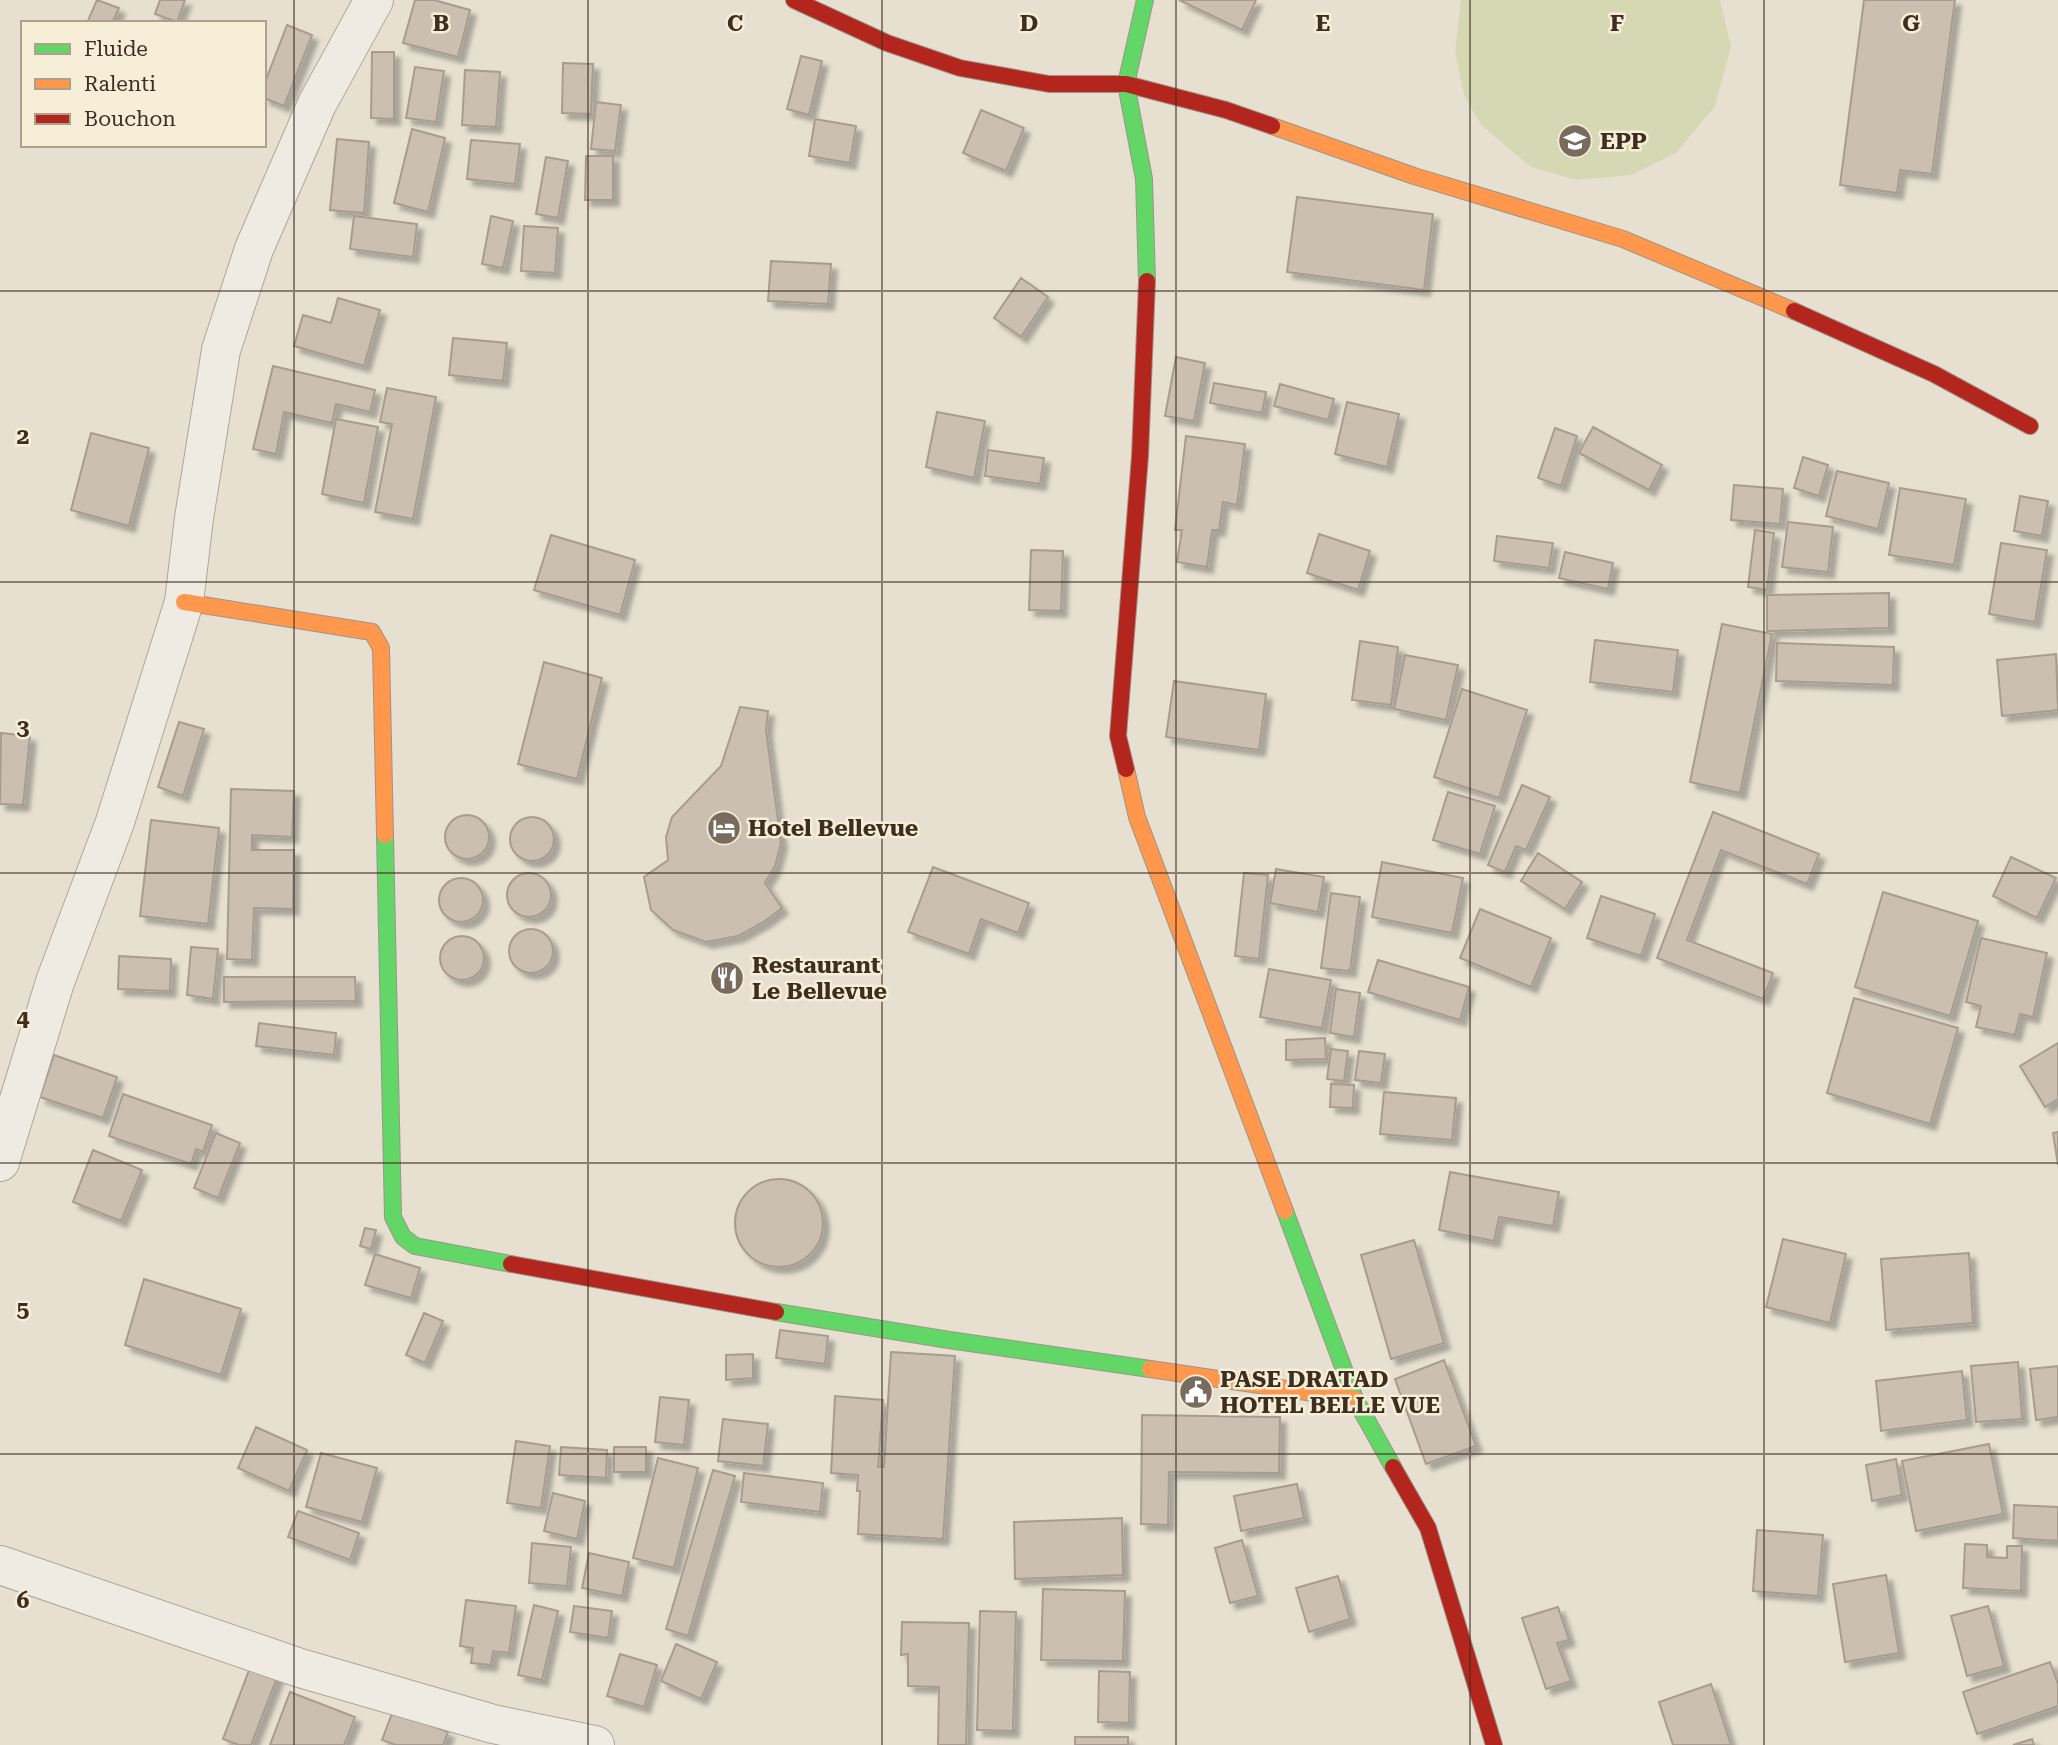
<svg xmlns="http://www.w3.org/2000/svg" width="2058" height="1745" viewBox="0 0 2058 1745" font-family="'Roboto Serif',serif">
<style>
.green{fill:#d6d7b3}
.building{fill:#cbbfb2;stroke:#a89c90;stroke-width:2;filter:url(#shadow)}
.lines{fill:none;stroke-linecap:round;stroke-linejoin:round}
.street-casing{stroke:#ada599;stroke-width:40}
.fast-casing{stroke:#9c958a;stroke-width:18}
.slow-casing{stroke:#9c958a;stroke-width:18}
.jam-casing{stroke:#9c958a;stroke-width:18}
.street{stroke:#efebe3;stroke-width:38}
.fast{stroke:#63d668;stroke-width:16}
.slow{stroke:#ff974d;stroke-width:16}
.jam{stroke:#b3261e;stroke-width:16}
.grid{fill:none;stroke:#3d2e20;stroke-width:2;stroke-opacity:0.55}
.labels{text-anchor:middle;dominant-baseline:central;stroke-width:5;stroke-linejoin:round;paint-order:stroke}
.poi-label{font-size:23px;font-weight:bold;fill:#3d2e20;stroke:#f7eed8;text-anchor:start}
.grid-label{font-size:23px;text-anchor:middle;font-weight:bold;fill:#3d2e20;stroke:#f7eed8;stroke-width:5;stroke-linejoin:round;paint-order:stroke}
</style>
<defs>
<filter id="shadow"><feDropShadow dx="6" dy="6" stdDeviation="2" flood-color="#0004"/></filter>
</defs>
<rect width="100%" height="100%" fill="#e7e0d1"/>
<path class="green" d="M 1461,0 L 1720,0 L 1731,47 L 1715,106 L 1676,153 L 1631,175 L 1576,180 L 1531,167 L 1481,125 L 1464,95 L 1455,51 Z"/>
<path class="building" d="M 97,0 L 119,8 L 112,23 L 87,23 Z
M 160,0 L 185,0 L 177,22 L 155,14 Z
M 415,0 L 434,0 L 470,10 L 458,57 L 403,43 Z
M 1179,0 L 1256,0 L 1242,30 Z
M 1864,0 L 1955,0 L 1932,174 L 1900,170 L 1897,193 L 1840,185 Z
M 287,25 L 312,35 L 284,106 L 264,98 L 264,85 Z
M 372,52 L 394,52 L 394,119 L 371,118 Z
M 801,56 L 822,61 L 809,115 L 787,109 Z
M 563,63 L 593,64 L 591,114 L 562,113 Z
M 415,67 L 444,71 L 436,122 L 406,118 Z
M 465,70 L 500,72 L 496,127 L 462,125 Z
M 596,102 L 621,105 L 615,151 L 591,149 Z
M 981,110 L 1024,128 L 1006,171 L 963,153 Z
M 815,119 L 856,126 L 850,163 L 809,156 Z
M 412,129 L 445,138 L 428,212 L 394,203 Z
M 337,139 L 369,142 L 364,213 L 330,210 Z
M 471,140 L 520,144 L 515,184 L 467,179 Z
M 586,156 L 613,156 L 613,200 L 585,200 Z
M 546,157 L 568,161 L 558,218 L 536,214 Z
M 1297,197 L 1433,214 L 1424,290 L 1287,272 Z
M 354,216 L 417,224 L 413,257 L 350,249 Z
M 491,216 L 513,221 L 503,268 L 482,264 Z
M 524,226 L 558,228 L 555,273 L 521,271 Z
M 771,261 L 831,264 L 828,304 L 768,301 Z
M 1021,278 L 1048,297 L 1021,337 L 994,318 Z
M 338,298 L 380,310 L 364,366 L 294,346 L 303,315 L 331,323 Z
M 453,338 L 507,343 L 503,381 L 449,375 Z
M 1176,357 L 1205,363 L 1194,421 L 1165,416 Z
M 273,366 L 375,390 L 370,412 L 336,404 L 332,423 L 284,412 L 276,454 L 253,449 Z
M 1214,383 L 1266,392 L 1262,413 L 1210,403 Z
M 1280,384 L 1334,399 L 1328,420 L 1274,406 Z
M 387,388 L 436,397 L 413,519 L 375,512 L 392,424 L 380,422 Z
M 1347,402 L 1399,414 L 1387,467 L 1335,454 Z
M 937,412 L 985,421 L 974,478 L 926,467 Z
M 336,419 L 378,427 L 364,503 L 322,494 Z
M 1593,427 L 1662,465 L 1649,490 L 1579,453 Z
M 1555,428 L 1577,436 L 1561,486 L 1538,478 Z
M 91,433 L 149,448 L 129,526 L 71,510 Z
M 1186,436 L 1245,444 L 1237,505 L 1223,502 L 1219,530 L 1212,530 L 1207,567 L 1177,562 L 1182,530 L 1175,530 Z
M 988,450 L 1044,458 L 1040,484 L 985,476 Z
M 1803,457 L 1828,465 L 1819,496 L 1794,488 Z
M 1837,471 L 1889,483 L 1878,529 L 1826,516 Z
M 1734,485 L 1783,489 L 1780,524 L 1731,520 Z
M 1900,488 L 1966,499 L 1954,565 L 1889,555 Z
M 2020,496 L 2048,501 L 2042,536 L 2014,531 Z
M 1788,522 L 1833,527 L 1828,572 L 1782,567 Z
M 1755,530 L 1774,533 L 1767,590 L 1748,587 Z
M 1319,534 L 1370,551 L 1358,590 L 1307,573 Z
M 551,535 L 635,560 L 620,615 L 534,590 Z
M 1497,536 L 1553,543 L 1549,568 L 1494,561 Z
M 2001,543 L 2047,550 L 2035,622 L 1989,614 Z
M 1031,550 L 1063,551 L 1061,611 L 1029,610 Z
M 1565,552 L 1613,563 L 1608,589 L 1559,578 Z
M 1889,593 L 1889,628 L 1767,631 L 1767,595 Z
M 1722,624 L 1772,634 L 1740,793 L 1690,782 Z
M 1595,640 L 1678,650 L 1673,692 L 1590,682 Z
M 1360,641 L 1398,647 L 1391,705 L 1352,700 Z
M 1777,643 L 1894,647 L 1893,685 L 1776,681 Z
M 2056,654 L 2058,710 L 2002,716 L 1997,660 Z
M 1405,655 L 1458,665 L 1446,720 L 1394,709 Z
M 544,662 L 602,678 L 577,779 L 518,764 Z
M 1174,681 L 1266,694 L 1259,750 L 1166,737 Z
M 1462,689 L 1527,710 L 1499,798 L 1434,777 Z
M 740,707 L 768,711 L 766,730 L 781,843 L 775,866 L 765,883 L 782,908 L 765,921 L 738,936 L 706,942 L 673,930 L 651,910 L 644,877 L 668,860 L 666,837 L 672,817 L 721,766 Z
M 179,722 L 204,729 L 183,796 L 158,787 Z
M 1,733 L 30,736 L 23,805 L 0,804 Z
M 1522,785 L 1550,797 L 1526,850 L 1516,846 L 1505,872 L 1488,865 Z
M 231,789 L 294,791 L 292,837 L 252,835 L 252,850 L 294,850 L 293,909 L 254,908 L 252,960 L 227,959 Z
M 1448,792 L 1495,806 L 1480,854 L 1433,840 Z
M 1713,812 L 1819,854 L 1807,884 L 1721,850 L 1687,940 L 1773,973 L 1763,999 L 1657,958 Z
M445 837a22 22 0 1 1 44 0a22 22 0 1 1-44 0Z
M510 839a22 22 0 1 1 44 0a22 22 0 1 1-44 0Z
M 151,820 L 219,828 L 208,924 L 140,916 Z
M 1538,853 L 1582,882 L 1565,909 L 1521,881 Z
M 2011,857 L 2056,878 L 2037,918 L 1993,896 Z
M 1382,862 L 1463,878 L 1452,933 L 1372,917 Z
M 933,867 L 1029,903 L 1018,933 L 981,919 L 969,954 L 908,932 Z
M 1276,869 L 1324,877 L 1318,912 L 1270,903 Z
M 1244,873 L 1268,875 L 1259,959 L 1235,956 Z
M507 895a22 22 0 1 1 44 0a22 22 0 1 1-44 0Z
M439 900a22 22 0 1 1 44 0a22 22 0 1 1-44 0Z
M 1883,892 L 1978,921 L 1950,1016 L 1855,987 Z
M 1331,893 L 1360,897 L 1350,971 L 1321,968 Z
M 1601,896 L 1655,914 L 1641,956 L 1587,938 Z
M 1480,909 L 1551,938 L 1531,987 L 1460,958 Z
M509 951a22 22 0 1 1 44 0a22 22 0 1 1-44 0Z
M440 958a22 22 0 1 1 44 0a22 22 0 1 1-44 0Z
M 1981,938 L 2047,953 L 2033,1017 L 2020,1014 L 2015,1035 L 1976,1027 L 1981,1006 L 1966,1002 Z
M 191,947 L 218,949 L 213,999 L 187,995 Z
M 119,956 L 171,959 L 170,991 L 118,989 Z
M 1378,960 L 1469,987 L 1460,1020 L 1368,992 Z
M 1269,969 L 1331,980 L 1322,1028 L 1260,1017 Z
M 224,977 L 355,977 L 356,1001 L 224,1002 Z
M 1336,989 L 1360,993 L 1354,1037 L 1330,1033 Z
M 1854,998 L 1958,1028 L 1930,1124 L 1827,1093 Z
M 259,1023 L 336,1033 L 334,1055 L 256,1046 Z
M 1325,1038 L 1326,1059 L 1286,1060 L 1286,1040 Z
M 2058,1043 L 2058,1099 L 2045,1107 L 2020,1066 Z
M 1331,1049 L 1348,1051 L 1344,1081 L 1327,1079 Z
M 1359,1051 L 1385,1054 L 1381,1083 L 1355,1080 Z
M 54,1055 L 117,1077 L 103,1118 L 40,1097 Z
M 1331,1084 L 1354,1085 L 1353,1108 L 1330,1107 Z
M 1384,1092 L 1456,1098 L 1452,1140 L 1380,1134 Z
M 123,1094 L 212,1125 L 203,1152 L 196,1149 L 191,1164 L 109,1136 Z
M 2058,1132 L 2058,1165 L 2053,1133 Z
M 216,1133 L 240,1143 L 218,1198 L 194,1188 Z
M 93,1150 L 142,1170 L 121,1221 L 73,1202 Z
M 1450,1172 L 1559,1192 L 1553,1226 L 1499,1217 L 1494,1241 L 1439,1230 Z
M735 1223a44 44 0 1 1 88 0a44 44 0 1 1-88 0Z
M 365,1228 L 376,1230 L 371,1249 L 360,1246 Z
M 1783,1239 L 1846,1254 L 1830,1323 L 1766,1307 Z
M 1414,1240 L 1444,1343 L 1391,1359 L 1361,1255 Z
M 1969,1253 L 1973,1323 L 1886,1330 L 1881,1259 Z
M 375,1254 L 420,1268 L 411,1298 L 365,1285 Z
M 144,1279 L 241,1309 L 221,1375 L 125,1345 Z
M 424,1313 L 443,1321 L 425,1363 L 406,1355 Z
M 780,1330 L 828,1336 L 825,1364 L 776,1358 Z
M 891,1352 L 955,1356 L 943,1539 L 858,1534 L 860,1491 L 857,1491 L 858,1475 L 831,1473 L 835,1396 L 883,1400 L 878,1467 L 884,1467 Z
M 753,1354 L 753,1378 L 726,1380 L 726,1355 Z
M 1444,1360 L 1476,1446 L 1426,1464 L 1395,1379 Z
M 2018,1362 L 2022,1419 L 1976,1422 L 1971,1366 Z
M 2058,1366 L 2058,1417 L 2036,1420 L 2030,1369 Z
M 1962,1371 L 1967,1420 L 1881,1431 L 1876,1381 Z
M 660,1397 L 689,1400 L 684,1445 L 655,1442 Z
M 1142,1415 L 1280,1417 L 1279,1473 L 1169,1472 L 1168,1525 L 1141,1524 Z
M 723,1419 L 768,1424 L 763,1466 L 718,1461 Z
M 256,1427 L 307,1450 L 289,1491 L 238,1468 Z
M 516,1441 L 550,1446 L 541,1508 L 507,1503 Z
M 1989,1444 L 2003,1514 L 1916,1531 L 1902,1461 Z
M 561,1447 L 607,1450 L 606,1478 L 559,1475 Z
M 614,1447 L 646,1447 L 646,1472 L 614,1472 Z
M 321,1453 L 377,1468 L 362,1522 L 306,1507 Z
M 658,1458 L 698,1468 L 674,1568 L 633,1558 Z
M 1896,1459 L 1902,1495 L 1872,1501 L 1866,1465 Z
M 713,1470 L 735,1476 L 688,1636 L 666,1629 Z
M 744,1473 L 823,1483 L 820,1512 L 741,1502 Z
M 1297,1484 L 1304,1518 L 1241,1531 L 1234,1496 Z
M 553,1493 L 585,1501 L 577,1539 L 544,1531 Z
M 2014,1505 L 2058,1507 L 2058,1541 L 2013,1538 Z
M 298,1511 L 359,1533 L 350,1560 L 288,1537 Z
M 1122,1518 L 1123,1575 L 1015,1579 L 1014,1522 Z
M 1757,1530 L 1823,1535 L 1818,1596 L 1753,1591 Z
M 1242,1540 L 1258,1596 L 1230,1603 L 1215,1548 Z
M 532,1543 L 571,1547 L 567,1586 L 529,1583 Z
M 1965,1544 L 1987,1545 L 1987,1557 L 2007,1558 L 2007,1546 L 2022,1546 L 2021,1591 L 1963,1588 Z
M 589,1553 L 629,1562 L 622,1596 L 582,1588 Z
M 1886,1575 L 1899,1653 L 1845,1662 L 1833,1584 Z
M 1338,1576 L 1350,1619 L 1309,1632 L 1296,1588 Z
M 1043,1589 L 1125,1591 L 1123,1661 L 1041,1660 Z
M 466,1600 L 516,1606 L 509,1653 L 493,1651 L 491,1665 L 471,1663 L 473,1648 L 460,1646 Z
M 534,1605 L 558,1611 L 542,1680 L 518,1675 Z
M 574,1606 L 612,1611 L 608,1638 L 570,1632 Z
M 1988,1606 L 2004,1666 L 1967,1676 L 1951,1616 Z
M 1558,1607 L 1569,1640 L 1557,1643 L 1571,1681 L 1546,1689 L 1522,1618 Z
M 980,1611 L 1016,1612 L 1013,1731 L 977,1730 Z
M 902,1622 L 969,1623 L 966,1745 L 938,1745 L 939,1687 L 908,1686 L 908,1654 L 901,1655 Z
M 676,1644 L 717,1662 L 701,1699 L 661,1681 Z
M 620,1654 L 657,1665 L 644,1707 L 607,1696 Z
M 254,1657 L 281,1667 L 251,1745 L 239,1745 L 223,1739 Z
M 2050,1662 L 2058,1684 L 2058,1706 L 1977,1734 L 1963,1692 Z
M 1099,1671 L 1130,1672 L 1129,1723 L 1098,1722 Z
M 1711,1684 L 1731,1745 L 1673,1745 L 1659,1702 Z
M 290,1692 L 355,1717 L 344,1745 L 270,1745 Z
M 393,1711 L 448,1732 L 443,1745 L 396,1745 L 382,1740 Z
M 1075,1737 L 1128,1737 L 1128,1745 L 1075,1745 Z
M 2032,1739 L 2034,1745 L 2013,1745 Z"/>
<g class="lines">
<g class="street-casing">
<path id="street" d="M 0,1162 L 55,982 L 115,822 L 184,602 L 194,518 L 221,350 L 254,249 L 317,104 L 374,0
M 0,1565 L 300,1668 L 493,1724 L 595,1745"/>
</g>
<g class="fast-casing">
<path id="fast" d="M 1145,0 L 1126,84 L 1144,179 L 1147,281
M 385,835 L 393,1217 L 403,1237 L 415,1246 L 511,1264
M 1285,1211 L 1355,1399 L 1393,1467
M 776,1312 L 949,1340 L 1150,1369"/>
</g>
<g class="slow-casing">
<path id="slow" d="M 1272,126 L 1414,176 L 1623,239 L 1794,311
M 184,602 L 372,632 L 381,648 L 385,835
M 1126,769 L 1137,817 L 1285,1211
M 1150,1369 L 1355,1399"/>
</g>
<g class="jam-casing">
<path id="jam" d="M 794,0 L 887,43 L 960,68 L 1049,84 L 1126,84 L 1226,110 L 1272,126
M 1794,311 L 1934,374 L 2030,426
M 1126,769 L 1118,736 L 1140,456 L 1147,281
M 511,1264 L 776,1312
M 1393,1467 L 1428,1528 L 1494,1745"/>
</g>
<use href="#street" class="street"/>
<use href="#fast" class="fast"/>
<use href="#slow" class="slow"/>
<use href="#jam" class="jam"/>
</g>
<path class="grid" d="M 294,0 L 294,1745M 588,0 L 588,1745M 882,0 L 882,1745M 1176,0 L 1176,1745M 1470,0 L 1470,1745M 1764,0 L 1764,1745M 0,291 L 2058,291M 0,582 L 2058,582M 0,873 L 2058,873M 0,1163 L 2058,1163M 0,1454 L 2058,1454"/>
<defs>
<g id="school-disc" transform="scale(1.75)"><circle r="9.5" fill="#786c5e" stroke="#f7eed8"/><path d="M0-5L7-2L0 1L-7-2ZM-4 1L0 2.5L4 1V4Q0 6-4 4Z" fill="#fff"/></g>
<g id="hotel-disc" transform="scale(1.75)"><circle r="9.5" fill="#786c5e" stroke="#f7eed8"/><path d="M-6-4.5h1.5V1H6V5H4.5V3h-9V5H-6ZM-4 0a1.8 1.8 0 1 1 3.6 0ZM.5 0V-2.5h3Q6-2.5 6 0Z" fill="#fff"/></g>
<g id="restaurant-disc" transform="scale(1.75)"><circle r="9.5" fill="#786c5e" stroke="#f7eed8"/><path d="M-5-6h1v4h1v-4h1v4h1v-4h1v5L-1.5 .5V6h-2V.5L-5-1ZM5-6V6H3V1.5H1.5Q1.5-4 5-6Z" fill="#fff"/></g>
<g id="civic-disc" transform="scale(1.75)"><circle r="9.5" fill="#786c5e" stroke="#f7eed8"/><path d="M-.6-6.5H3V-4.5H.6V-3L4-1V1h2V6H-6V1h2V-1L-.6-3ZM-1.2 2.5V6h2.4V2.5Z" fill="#fff"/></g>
</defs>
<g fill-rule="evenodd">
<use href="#school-disc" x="1575" y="141"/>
<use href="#hotel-disc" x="724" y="828"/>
<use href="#restaurant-disc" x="727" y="978"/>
<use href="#civic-disc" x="1196" y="1392"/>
</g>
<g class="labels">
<g class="poi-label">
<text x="1600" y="141">EPP</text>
<text x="748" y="828">Hotel Bellevue</text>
<text x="752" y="965">Restaurant<tspan x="752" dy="26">Le Bellevue</tspan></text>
<text x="1220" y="1379">PASE DRATAD<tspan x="1220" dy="26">HOTEL BELLE VUE</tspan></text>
</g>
</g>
<g class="grid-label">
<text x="441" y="31">B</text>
<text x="735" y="31">C</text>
<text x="1029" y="31">D</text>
<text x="1323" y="31">E</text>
<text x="1617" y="31">F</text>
<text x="1911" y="31">G</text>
<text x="23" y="444">2</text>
<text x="23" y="735">3</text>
<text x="23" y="1026">4</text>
<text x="23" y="1317">5</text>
<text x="23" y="1608">6</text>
</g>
<rect x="21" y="21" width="245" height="126" fill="#f7eed8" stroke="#ada18e" stroke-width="2"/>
<rect x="35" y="44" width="35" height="10" fill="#63d668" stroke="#ada18e" stroke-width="2"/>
<text x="84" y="56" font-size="21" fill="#3d2e20">Fluide</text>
<rect x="35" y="79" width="35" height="10" fill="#ff974d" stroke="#ada18e" stroke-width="2"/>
<text x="84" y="91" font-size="21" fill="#3d2e20">Ralenti</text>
<rect x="35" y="114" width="35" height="10" fill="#b3261e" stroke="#ada18e" stroke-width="2"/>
<text x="84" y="126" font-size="21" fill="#3d2e20">Bouchon</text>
</svg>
